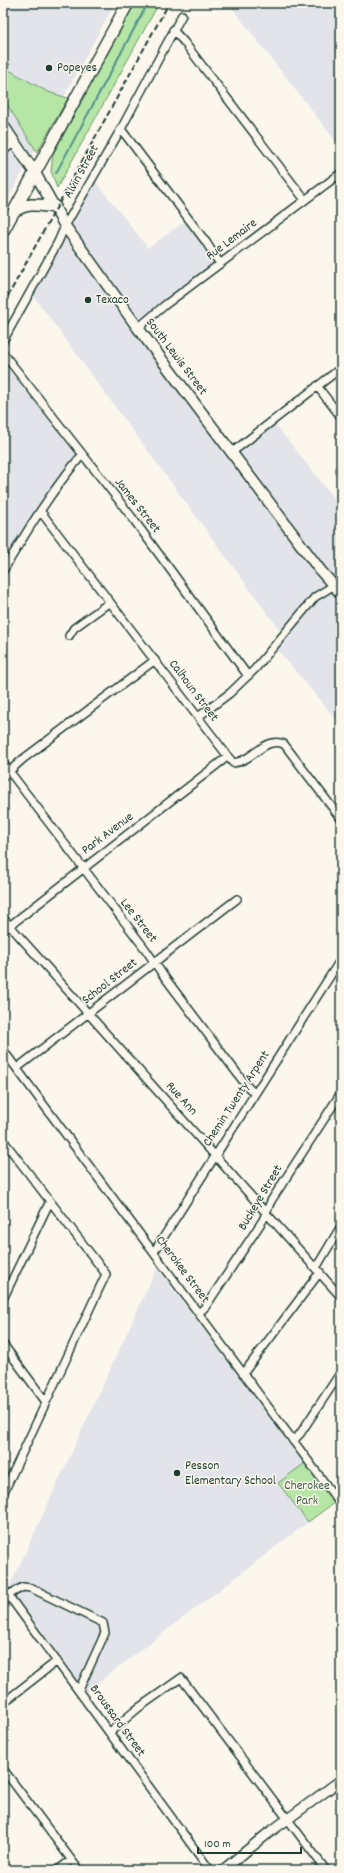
<svg xmlns="http://www.w3.org/2000/svg" width="344" height="1873" viewBox="0 0 344 1873" font-family="Dekko,sans-serif">
<style>
.built{fill:#e2e4ea}
.green{fill:#b6e6a5;stroke:#6a926c}
.lines{fill:none;stroke-linecap:round;stroke-linejoin:round}
.stream{stroke:#549190;stroke-width:2}
.minor-casing{stroke:#1f3d34;stroke-width:10}
.tertiary-casing{stroke:#1f3d34;stroke-width:12}
.secondary-casing{stroke:#1f3d34;stroke-width:13}
.primary-casing{stroke:#1f3d34;stroke-width:14}
.minor{stroke:#fbf7ec;stroke-width:7}
.tertiary{stroke:#fbf7ec;stroke-width:9}
.secondary{stroke:#fbf7ec;stroke-width:10}
.primary{stroke:#fbf7ec;stroke-width:11}
.rail{stroke:#1f3d34;stroke-width:2;stroke-dasharray:6 3;stroke-linecap:butt}
.poi-dot{fill:#1f3d34;stroke:#fbf7ec;stroke-width:1.5}
.labels{text-anchor:middle;dominant-baseline:central;stroke-width:3;stroke-linejoin:round;paint-order:stroke}
.poi-label{font-size:13px;fill:#1f3d34;stroke:#fbf7ec;text-anchor:start}
.street-label{font-size:13px;fill:#1f3d34;stroke:#fbf7ec}
.park-label{font-size:13px;fill:#3d5f4b;stroke:#fbf7ec}
</style>
<rect width="100%" height="100%" fill="#fbf7ec"/>
<filter id="ink" filterUnits="userSpaceOnUse"><feTurbulence type="fractalNoise" baseFrequency=".025" numOctaves="2"/><feDisplacementMap in="SourceGraphic" scale="8" xChannelSelector="R" yChannelSelector="G"/><feConvolveMatrix kernelMatrix="1 2 1 2 8 2 1 2 1" color-interpolation-filters="sRGB"/></filter>
<g filter="url(#ink)">
<path class="built" d="M 3,3 L 115,3 L 3,208 Z
M 228,3 L 341,3 L 341,148 Z
M 96,182 L 148,248 L 187,220 L 220,264 L 138,328 L 231,453 L 272,420 L 341,507 L 341,725 L 277,649 L 285,637 L 32,294 Z
M 3,362 L 76,455 L 3,571 Z
M 157,1268 L 305,1463 L 278,1484 L 308,1522 L 86,1692 L 9,1588 Z"/>
<path class="green" d="M 135,3 L 159,3 L 57,188 L 51,171 L 53,154 Z
M 3,60 L 10,64 L 7,69 L 48,92 L 68,98 L 37,152 L 3,98 Z
M 305,1463 L 335,1502 L 308,1522 L 278,1483 Z"/>
<g class="lines">
<path class="stream" d="M 56,173 L 148,3"/>
<g class="minor-casing">
<path id="minor" d="M 173,30 L 184,42 L 305,200
M 121,129 L 206,242 L 220,264
M 3,151 L 14,143
M 138,328 L 165,305 L 341,173
M 3,341 L 58,242 L 65,226 L 121,129 L 182,15
M 3,353 L 131,516 L 248,676
M 317,386 L 341,417
M 231,453 L 341,368
M 41,512 L 233,763 C 254,761 264,736 284,744 L 341,819
M 3,571 C 27,531 51,491 82,455
M 69,636 L 74,628 L 110,602
M 198,717 L 230,693 L 255,669 L 315,597 L 341,581
M 3,763 L 146,950 L 163,975 L 246,1085 L 255,1094
M 3,777 L 23,759 L 155,660
M 3,918 L 341,1297
M 3,931 L 227,757
M 3,1050 L 341,1505
M 17,1068 L 237,899
M 3,1140 L 106,1274 L 3,1494
M 154,1252 L 341,959
M 316,1268 L 341,1226
M 3,1299 L 50,1201
M 199,1313 L 206,1306 L 263,1220 L 271,1201 L 341,1093
M 3,1344 L 46,1402
M 243,1374 L 320,1272
M 293,1441 L 300,1434 L 341,1372
M 3,1588 L 210,1870
M 8,1595 L 23,1587 L 31,1588 L 103,1623 L 105,1633 L 79,1690
M 3,1703 L 57,1661
M 110,1732 L 137,1709 L 181,1678 L 326,1870
M 3,1769 L 79,1870
M 58,1870 L 71,1860"/>
</g>
<g class="tertiary-casing">
<path id="tertiary" d="M 223,1870 L 266,1835 L 341,1780"/>
</g>
<g class="secondary-casing">
<path id="secondary" d="M 3,125 L 35,173 L 65,226 L 138,328 L 320,570 L 341,594"/>
</g>
<g class="primary-casing">
<path id="primary" d="M 14,211 C 29,202 38,205 55,207
M 3,231 L 128,3"/>
</g>
<use href="#minor" class="minor"/>
<use href="#tertiary" class="tertiary"/>
<use href="#secondary" class="secondary"/>
<use href="#primary" class="primary"/>
<path class="rail" d="M 3,305 L 169,3"/>
</g>
</g>
<g class="poi-dot">
<circle cx="49" cy="68" r="4"/>
<circle cx="88" cy="300" r="4"/>
<circle cx="177" cy="1473" r="4"/>
</g>
<g class="labels">
<g class="poi-label">
<text x="57" y="68">Popeyes</text>
<text x="96" y="300">Texaco</text>
<text x="185" y="1466">Pesson<tspan x="185" dy="15">Elementary School</tspan></text>
</g>
<g class="street-label">
<text transform="translate(82 172) rotate(-61)">Alvin Street</text>
<text transform="translate(232 240) rotate(-37)">Rue Lemaire</text>
<text transform="translate(176 357) rotate(53)">South Lewis Street</text>
<text transform="translate(137 506) rotate(52)">James Street</text>
<text transform="translate(193 691) rotate(53)">Calhoun Street</text>
<text transform="translate(108 834) rotate(-37)">Park Avenue</text>
<text transform="translate(138 921) rotate(52)">Lee Street</text>
<text transform="translate(110 982) rotate(-38)">School Street</text>
<text transform="translate(181 1099) rotate(48)">Rue Ann</text>
<text transform="translate(237 1099) rotate(-57)">Chemin Twenty Arpent</text>
<text transform="translate(261 1198) rotate(-59)">Buckeye Street</text>
<text transform="translate(182 1270) rotate(53)">Cherokee Street</text>
<text transform="translate(117 1721) rotate(54)">Broussard Street</text>
</g>
<g class="park-label">
<text x="307" y="1486">Cherokee<tspan x="307" dy="15">Park</tspan></text>
</g>
</g>
<rect width="344" height="1873" fill="none" stroke="#fbf7ec" stroke-width="16"/>
<rect x="8" y="8" width="328" height="1857" fill="none" stroke="#1f3d34" stroke-width="1.5" filter="url(#ink)"/>
<path d="M198 1847v6h103v-6" fill="none" stroke="#1f3d34" stroke-width="2"/>
<text x="204" y="1847" font-size="12" fill="#1f3d34" stroke="#fbf7ec" stroke-width="3" paint-order="stroke">100 m</text>
</svg>
